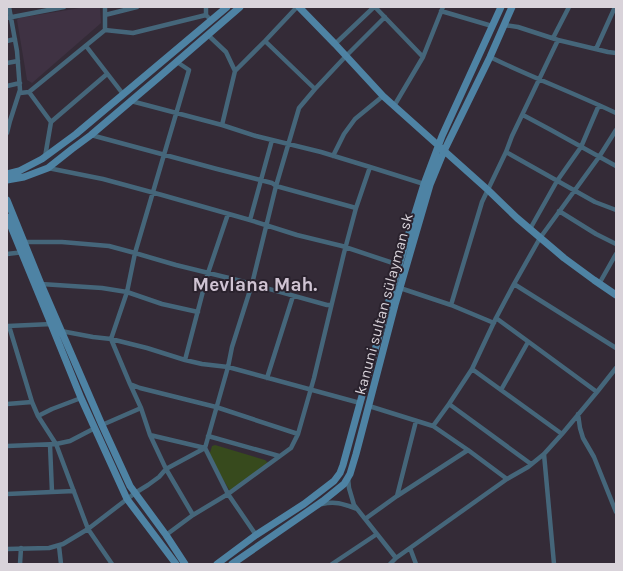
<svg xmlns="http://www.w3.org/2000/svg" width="623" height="571" viewBox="0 0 623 571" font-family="Karla,sans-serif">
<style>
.built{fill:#3f3243}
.green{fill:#374a1d}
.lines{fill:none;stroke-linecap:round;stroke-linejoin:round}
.street{stroke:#45667a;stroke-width:4.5}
.secondary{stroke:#4e83a4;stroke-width:7}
.labels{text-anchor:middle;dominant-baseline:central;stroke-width:4;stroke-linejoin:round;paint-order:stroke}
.street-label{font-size:15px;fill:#d9d3da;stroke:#2a222d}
.district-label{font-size:19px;font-weight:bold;fill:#d0c4d3;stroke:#2a222d}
</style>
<rect width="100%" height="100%" fill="#342b37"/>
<path class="built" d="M 86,7 L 99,7 L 100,8 L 101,23 L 32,83 L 27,80 L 17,20 L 19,18 Z"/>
<path class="green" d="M 215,445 L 265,460 L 268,463 L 230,491 L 209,456 L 212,446 Z"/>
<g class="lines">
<path class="street" d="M 206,7 L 206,15 L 208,17
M 375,7 L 423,57
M 441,11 L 492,26
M 105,15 L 137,7
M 7,18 L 64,7
M 504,25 L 518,27 L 558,40 L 608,52 L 616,53
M 105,30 L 105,7
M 208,35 L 226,52 L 235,71
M 553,38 L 569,7
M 7,41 L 15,39
M 265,41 L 315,89
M 335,44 L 374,7
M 86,46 L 123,94
M 596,49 L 615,7
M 490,57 C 531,77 574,93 616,113
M 177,62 L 189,70 L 135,253 L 127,292 L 111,339 L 130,384 L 140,388 L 216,407 L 298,434
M 7,63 L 18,61
M 7,86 L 20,83
M 29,92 L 51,122 L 45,157
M 20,93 L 29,92 L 105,30 L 133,33 L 206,15
M 131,101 L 222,125 L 256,136 L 321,152 L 370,167 L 424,184
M 394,106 L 423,57 L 443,7
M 523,115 L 551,130 L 616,166
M 51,122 L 107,74
M 222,125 L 235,71 L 265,41 L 297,7
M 7,133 L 10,121 L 20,90 L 17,51 L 9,7
M 91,135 L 217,169 L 272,183 L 276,186 L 356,208
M 506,152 L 595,202 L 616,210
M 333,156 L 344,134 L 355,119 L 383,96
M 48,168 L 103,179 L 162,195 L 250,220 L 297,235 L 342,246 L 399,265
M 559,211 L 596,234 L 616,244
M 250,220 L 272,140
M 530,229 L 557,181 L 581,147 L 599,105
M 23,242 L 62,242 L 109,246 L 135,253 L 176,265 L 237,280 L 327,305 L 331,305
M 7,254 L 24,252
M 41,284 L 102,288 L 127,292 L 162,304 L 198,312
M 514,284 L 616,348
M 599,284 L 616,254
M 400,288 L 451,305 L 494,323
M 451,305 L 482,202 L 506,152 L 512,136 L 558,40
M 496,318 L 597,392 L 562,434
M 8,326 L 52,324
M 9,326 L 32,402 L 38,416 L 56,444 L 88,529 L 112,564
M 61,331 L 93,337 L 111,339 L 147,348 L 185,360 L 202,364 L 228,367 L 360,403
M 185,360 L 207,276 L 228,214
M 267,378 L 293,296
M 130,384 L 141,408 L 150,435 L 205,448 L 228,494 L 256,535
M 501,390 L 528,342
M 597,392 L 616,368
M 7,404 L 32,402
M 449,404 L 531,464
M 369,406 L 433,426 L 468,450 L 507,479
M 578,414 L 580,428 L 583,438 L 594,457 L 616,512
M 38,416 L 52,409 L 81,398
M 416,421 L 397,496 L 468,450
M 102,425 L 141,408
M 433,426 L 449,404 L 472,369 L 496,318 L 514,284 L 540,238 L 599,157 L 616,130
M 150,435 L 166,469 L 193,515
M 208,436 L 279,456
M 50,445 L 52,492
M 7,446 L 56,444 L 70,441 L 95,428
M 544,454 L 554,564
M 348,478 L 349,488 L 354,505 L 396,558
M 7,494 L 74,491
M 322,504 C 336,501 343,504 357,509
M 365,519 L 397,496
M 166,535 L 193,515 L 228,494 L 291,448 L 298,434 L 314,378 L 344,253 L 356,208 L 370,167
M 59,546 L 61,564
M 410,548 L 416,564
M 7,549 L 49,548 L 63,544 L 88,529 L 135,493 L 148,485 L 159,477 L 166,469 L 205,448 L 228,367 L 232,347 L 252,284 L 276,186 L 299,108 L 315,89 L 346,56 L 385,17
M 20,564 L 21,548
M 332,564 L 377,534
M 390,564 L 396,558 L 507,479 L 528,467 L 544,454 L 562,434 L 472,369"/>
<path class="secondary" d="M 299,7 L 335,44 L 383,96 L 488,190 L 517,218 L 564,258 L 594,280 L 616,295
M 7,174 L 19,171 L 42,159 L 76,134 L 227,7
M 7,180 L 24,177 L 48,168 L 72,149 L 91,135 L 158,78 L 240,7
M 7,200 L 41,284 L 102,425 L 130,486 L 166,535 L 185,564
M 7,217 L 51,324 L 81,398 L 127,499 L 176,564
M 217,564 L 256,535 L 304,504 L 334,481 L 340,473 L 343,465 L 360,403 L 399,265 L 424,184 L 442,136 L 501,7
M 232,564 L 323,501 L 344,484 L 350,474 L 356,454 L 395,305 L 430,185 L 444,151 L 490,57 L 512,7"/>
</g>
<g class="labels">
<g class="street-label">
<text transform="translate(384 304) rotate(-75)">kanuni sultan sülayman sk</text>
</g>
<g class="district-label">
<text x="255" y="285">Mevlana Mah.</text>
</g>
</g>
<rect width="623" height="571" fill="none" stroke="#d9d3da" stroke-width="16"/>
</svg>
